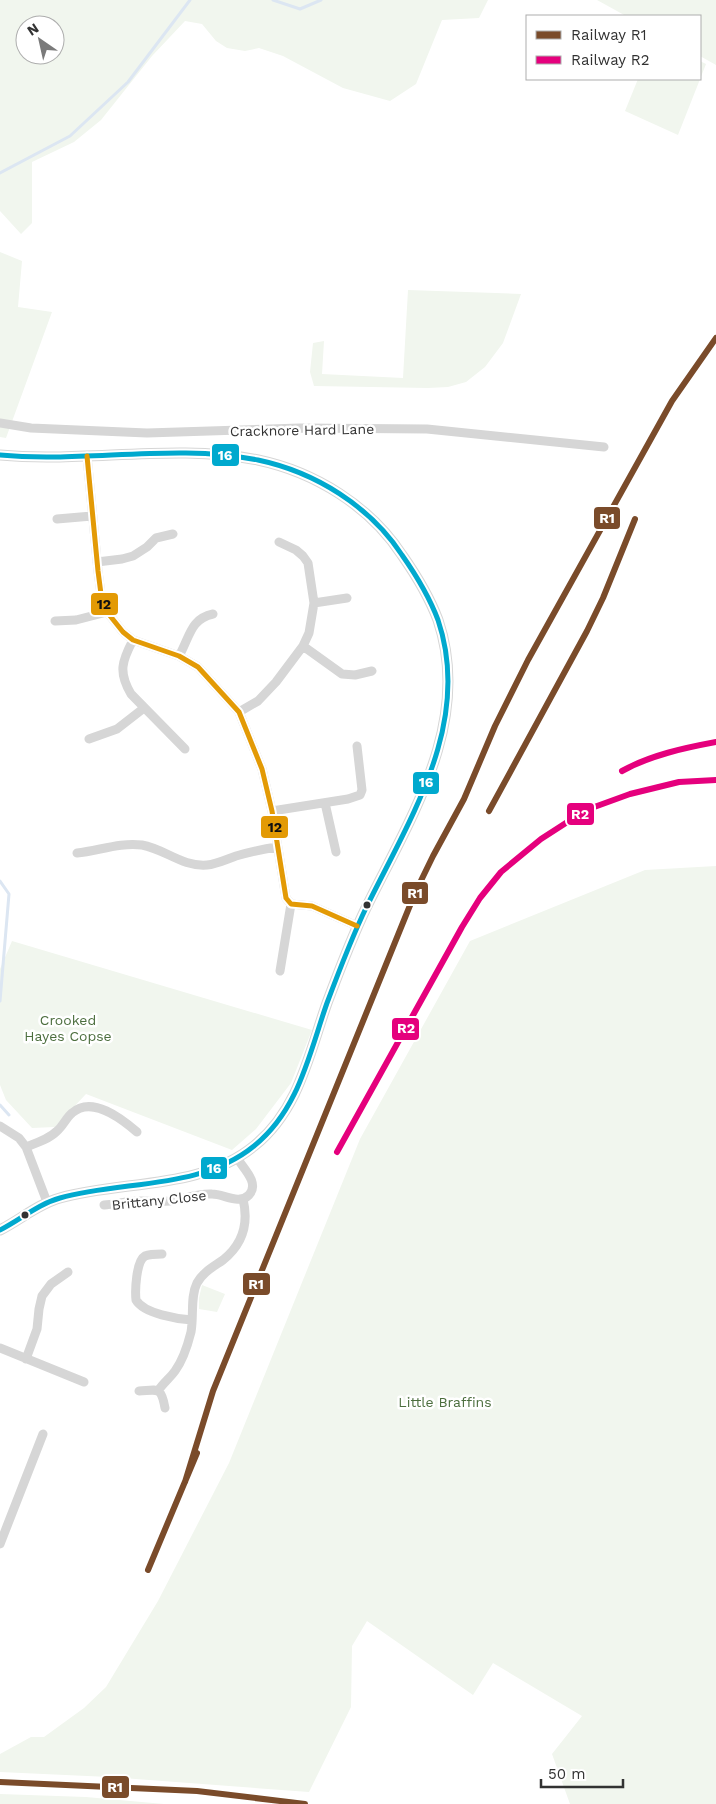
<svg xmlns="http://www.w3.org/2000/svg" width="716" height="1804" viewBox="0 0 716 1804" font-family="'Work Sans',sans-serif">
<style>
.green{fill:#f1f6ee;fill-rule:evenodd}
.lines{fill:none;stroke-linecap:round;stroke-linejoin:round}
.stream{stroke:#dce6f2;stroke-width:3}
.minor{stroke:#d6d6d6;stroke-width:9}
.tertiary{stroke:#d6d6d6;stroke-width:11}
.bus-1-casing{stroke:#fff;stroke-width:9}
.bus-2-casing{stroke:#fff;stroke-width:9}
.bus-1{stroke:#00a9ce;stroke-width:5}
.bus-2{stroke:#e39a05;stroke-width:5}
.rail-1-casing{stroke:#fff;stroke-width:10}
.rail-2-casing{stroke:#fff;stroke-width:10}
.rail-1{stroke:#7a4b2a;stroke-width:6}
.rail-2{stroke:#e5007d;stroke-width:6}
.bus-dot{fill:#323232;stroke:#fff;stroke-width:2}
.labels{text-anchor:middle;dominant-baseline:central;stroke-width:5;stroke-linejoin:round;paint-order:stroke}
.street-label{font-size:14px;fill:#323232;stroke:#fff}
.park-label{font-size:14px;fill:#4c6e3e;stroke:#fff}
.line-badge{stroke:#fff;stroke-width:2}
.badge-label{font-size:14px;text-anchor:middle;font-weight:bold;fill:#fff}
.pale-badge-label{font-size:14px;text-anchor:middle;font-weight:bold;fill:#111}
</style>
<rect width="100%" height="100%" fill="#fff"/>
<path class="green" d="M 0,0 L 488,0 L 479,18 L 442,20 L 416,84 L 390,101 L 343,88 L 283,56 L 259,48 L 245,51 L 227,48 L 216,41 L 202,24 L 185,21 L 152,56 L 101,120 L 74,142 L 32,162 L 32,223 L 21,234 L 0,211 ZM 25,25 L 55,25 L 55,55 L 25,55 Z
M 597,0 L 716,0 L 716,65 L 700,56 L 700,16 L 626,16 Z
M 700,61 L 706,64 L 678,135 L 625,111 L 638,79 L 700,79 Z
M 0,252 L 22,261 L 18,307 L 52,312 L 6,438 L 0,437 Z
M 408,290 L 521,294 L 503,343 L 485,367 L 466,382 L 448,387 L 428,388 L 314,386 L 310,372 L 313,343 L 324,341 L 322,374 L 403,378 Z
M 716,866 L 716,1804 L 570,1804 L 552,1754 L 582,1716 L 493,1663 L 473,1695 L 367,1621 L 352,1646 L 351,1707 L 309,1792 L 109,1777 L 0,1772 L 0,1754 L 31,1737 L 44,1737 L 84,1708 L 106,1687 L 158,1601 L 229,1463 L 360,1139 L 470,941 L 645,870 Z
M 12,941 L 312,1030 L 291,1083 L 256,1129 L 232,1150 L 86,1094 L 55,1127 L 32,1128 L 6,1100 L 0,1085 L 0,969 Z
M 202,1285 L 225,1294 L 217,1312 L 199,1309 L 199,1298 Z
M 0,1794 L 86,1797 L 164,1804 L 0,1804 Z"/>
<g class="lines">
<path class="stream" d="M 273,0 L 300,9 L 321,0
M 0,173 L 70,136 L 128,82 L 190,0
M 0,881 L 9,894 L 0,1001
M 0,1105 L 9,1115"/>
<path class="minor" d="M 0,423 L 31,428 L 147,433 L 300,428 L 427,429 L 604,447
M 87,456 L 98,571 L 101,594 L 107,612 L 123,632 L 133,640 L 179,656 L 198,667 L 239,712 L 262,769 L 272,811 L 286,898 L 291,904 L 312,906 L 357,926
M 57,519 L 92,516
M 97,562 L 122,559 L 133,556 L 147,547 L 156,538 L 173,534
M 314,603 L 347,598
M 55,621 L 76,620 L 107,612
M 133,640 C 122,661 118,672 131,694 L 185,749
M 303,646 L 342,674 L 355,675 L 372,671
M 179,656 C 190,637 190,619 213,614
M 239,712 L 258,701 L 276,682 L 303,646 L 309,633 L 314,603 L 308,563 L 303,556 L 296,550 L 279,542
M 89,739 L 117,729 L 144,708
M 325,803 L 336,852
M 272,811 L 348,799 L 360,795 L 362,790 L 357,746
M 77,853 C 98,851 120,842 142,845 C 165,849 182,867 207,865 C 217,864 227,859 236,856 C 250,852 263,849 277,847
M 280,971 L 291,904
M 0,1126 L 19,1138 L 26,1147 L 47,1202
M 26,1147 C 37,1143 49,1139 57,1131 C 63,1126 66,1118 72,1113 C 92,1095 122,1119 137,1132
M 104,1205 C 116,1204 127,1201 139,1201 C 149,1201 160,1202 170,1201 C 184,1199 198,1193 212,1194 C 224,1194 239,1205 249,1195 C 260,1183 243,1168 237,1158
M 162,1254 C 157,1254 150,1254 145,1256 C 136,1261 135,1291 136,1300 C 144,1314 178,1319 192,1320
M 0,1348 L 84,1382
M 26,1359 L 37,1329 L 39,1309 L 42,1296 L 51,1284 L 68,1272
M 139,1391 C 158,1390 161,1386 165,1408
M 158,1391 C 163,1383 170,1378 175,1371 C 183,1360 188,1344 191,1332 C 194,1316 190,1297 197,1283 C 203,1272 213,1267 223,1260 C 243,1244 249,1224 243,1199
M 0,1544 L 43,1434"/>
<path class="tertiary" d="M 0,455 C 84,463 176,443 258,460 C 315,472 370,506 402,555 C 416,575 429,596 438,620 C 473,723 409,820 366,908 C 351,939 339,971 327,1003 C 309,1054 299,1110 254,1146 C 200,1190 124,1180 60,1198 C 38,1204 20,1220 0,1230"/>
<g class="bus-1-casing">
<path id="bus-1" d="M 0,455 C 84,463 176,443 258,460 C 315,472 370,506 402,555 C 416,575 429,596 438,620 C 473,723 409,820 366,908 C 351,939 339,971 327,1003 C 309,1054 299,1110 254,1146 C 200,1190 124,1180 60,1198 C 38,1204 20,1220 0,1230"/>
</g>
<g class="bus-2-casing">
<path id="bus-2" d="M 87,456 L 98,571 L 101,594 L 107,612 L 123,632 L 133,640 L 179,656 L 198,667 L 239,712 L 262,769 L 272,811 L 286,898 L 291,904 L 312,906 L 357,926"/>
</g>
<use href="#bus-1" class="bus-1"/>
<use href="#bus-2" class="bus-2"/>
<g class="rail-1-casing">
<path id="rail-1" d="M 489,811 L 587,631 L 603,598 L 635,519
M 185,1482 L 213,1391 L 415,893 L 433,856 L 464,799 L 495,726 L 528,660 L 672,401 L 716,338
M 148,1570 L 197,1453
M 0,1782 L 197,1791 L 305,1804"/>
</g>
<g class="rail-2-casing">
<path id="rail-2" d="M 622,771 C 651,755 684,748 716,742
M 337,1152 L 462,927 L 480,898 L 501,872 L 541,839 L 586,810 L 630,794 L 679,782 L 716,780"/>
</g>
<use href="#rail-1" class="rail-1"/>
<use href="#rail-2" class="rail-2"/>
</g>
<g class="bus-dot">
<circle cx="367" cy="905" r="4.5"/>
<circle cx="25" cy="1215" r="4.5"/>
</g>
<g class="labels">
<g class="street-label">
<text transform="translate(302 430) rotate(-1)">Cracknore Hard Lane</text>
<text transform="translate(159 1200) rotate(-6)">Brittany Close</text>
</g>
<g class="park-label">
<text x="68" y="1020">Crooked<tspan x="68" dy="16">Hayes Copse</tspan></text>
<text x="445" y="1402">Little Braffins</text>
</g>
</g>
<g class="line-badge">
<rect x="211" y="443" width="29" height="24" rx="5" fill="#00a9ce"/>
<rect x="593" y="506" width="28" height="24" rx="5" fill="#7a4b2a"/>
<rect x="90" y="592" width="29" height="24" rx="5" fill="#e39a05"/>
<rect x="412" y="771" width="28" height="24" rx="5" fill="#00a9ce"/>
<rect x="566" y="802" width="29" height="24" rx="5" fill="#e5007d"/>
<rect x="260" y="815" width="29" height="24" rx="5" fill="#e39a05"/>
<rect x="401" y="881" width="28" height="24" rx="5" fill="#7a4b2a"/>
<rect x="391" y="1017" width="29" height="24" rx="5" fill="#e5007d"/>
<rect x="200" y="1156" width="28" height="24" rx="5" fill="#00a9ce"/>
<rect x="242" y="1272" width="29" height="24" rx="5" fill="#7a4b2a"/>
<rect x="101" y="1775" width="29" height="24" rx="5" fill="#7a4b2a"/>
</g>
<g class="badge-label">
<text x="225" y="460">16</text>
<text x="607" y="523">R1</text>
<text x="426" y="787">16</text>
<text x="580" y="819">R2</text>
<text x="415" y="898">R1</text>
<text x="406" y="1033">R2</text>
<text x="214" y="1173">16</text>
<text x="256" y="1289">R1</text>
<text x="115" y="1792">R1</text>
</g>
<g class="pale-badge-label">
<text x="104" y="609">12</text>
<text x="275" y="832">12</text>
</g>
<rect x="526" y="15" width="175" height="65" fill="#ffffff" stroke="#adadad"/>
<rect x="536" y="31" width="25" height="8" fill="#7a4b2a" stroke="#adadad"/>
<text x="571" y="40" font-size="15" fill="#323232">Railway R1</text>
<rect x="536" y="56" width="25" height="8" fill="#e5007d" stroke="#adadad"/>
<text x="571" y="65" font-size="15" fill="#323232">Railway R2</text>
<g transform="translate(40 40) rotate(326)"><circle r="24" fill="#ffffff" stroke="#adadad"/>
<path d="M0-4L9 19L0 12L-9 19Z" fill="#7a7a7a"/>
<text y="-8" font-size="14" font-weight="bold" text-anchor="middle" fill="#323232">N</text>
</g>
<path d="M541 1779v8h82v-8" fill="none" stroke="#323232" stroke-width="2.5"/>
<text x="548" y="1779" font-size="15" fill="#323232" stroke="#ffffff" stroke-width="4" paint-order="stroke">50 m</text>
</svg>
